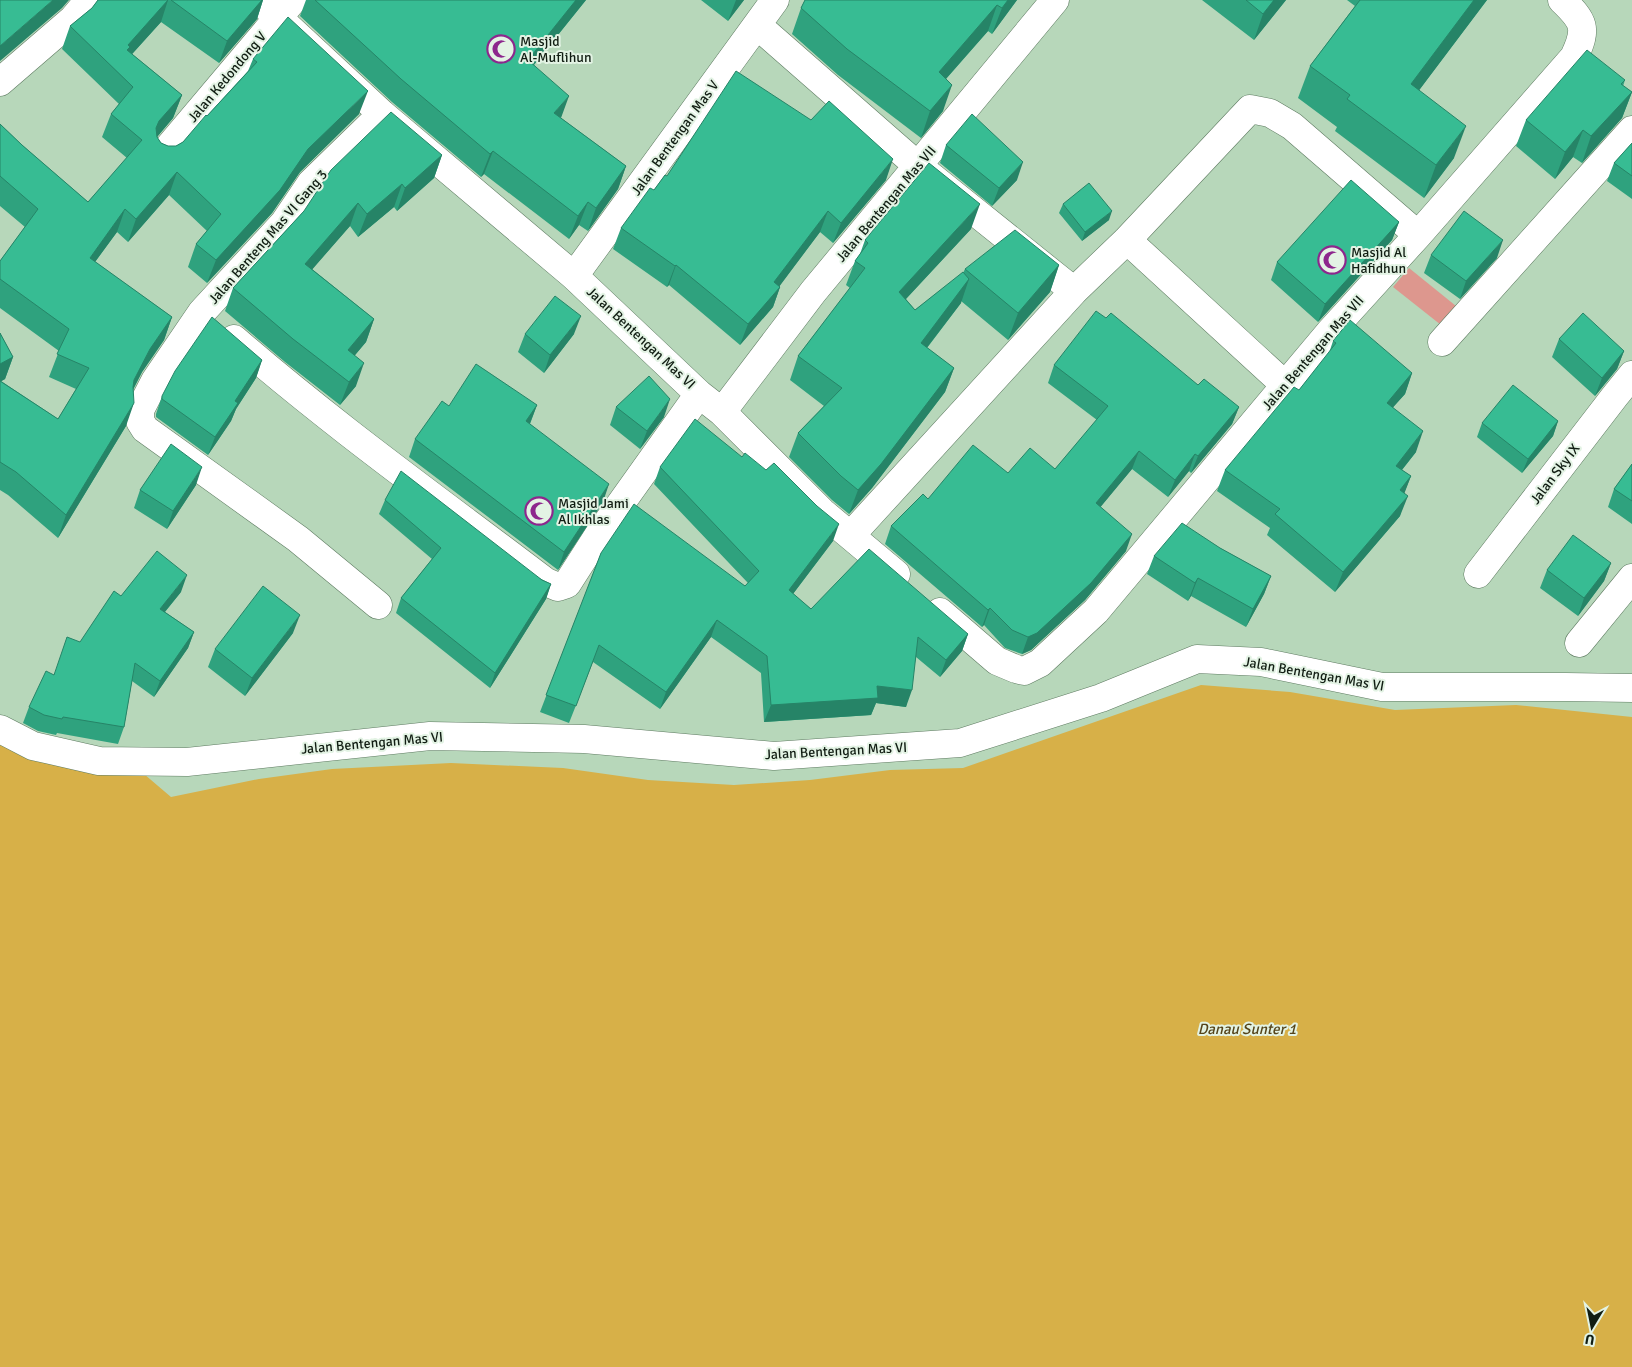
<svg xmlns="http://www.w3.org/2000/svg" width="1632" height="1367" viewBox="0 0 1632 1367" font-family="Signika,sans-serif">
<style>
.garden{fill:#dd978e}
.water{fill:#d7b048}
.lines{fill:none;stroke-linecap:round;stroke-linejoin:round}
.street-casing{stroke:#5e7b61;stroke-width:29}
.street{stroke:#fff;stroke-width:28}
.wall{fill:#2fa27e}
.shaded-wall{fill:#268467}
.building{fill:#37bc93;stroke:#268467}
.labels{text-anchor:middle;dominant-baseline:central;stroke-width:4;stroke-linejoin:round;paint-order:stroke}
.poi-label{font-size:14px;fill:#111d13;stroke:#e3f3e4;text-anchor:start}
.street-label{font-size:14px;fill:#111d13;stroke:#e3f3e4}
.water-label{font-size:15px;font-style:italic;fill:#55441a;stroke:#e3f3e4}
</style>
<rect width="100%" height="100%" fill="#b7d7ba"/>
<path class="garden" d="M 1409,268 L 1456,306 L 1441,325 L 1393,287 Z"/>
<path class="water" d="M 1201,685 L 1290,692 L 1395,710 L 1516,705 L 1632,717 L 1632,1367 L 0,1367 L 0,728 L 144,774 L 171,797 L 259,779 L 332,769 L 451,763 L 563,768 L 648,780 L 734,785 L 810,780 L 890,770 L 963,768 Z"/>
<g class="lines">
<g class="street-casing">
<path id="street" d="M 259,0 L 382,114 L 574,276 L 699,394 L 722,412 L 822,512 L 896,574
M 757,25 L 918,166 L 1074,291
M 0,82 L 73,19 L 89,0
M 163,154 L 293,0
M 1127,240 L 1285,385
M 574,276 L 775,0
M 234,339 C 333,425 441,502 546,582 L 558,587 L 567,584 L 599,534 L 699,394
M 1442,342 L 1632,130
M 722,412 L 813,292 L 1055,0
M 851,535 L 1074,291 L 1127,240 L 1250,109 L 1270,113 L 1292,126 L 1418,235
M 1478,574 L 1615,396 L 1632,375
M 378,605 L 298,539 L 145,429 L 140,421 L 140,410 L 155,381 L 202,312 L 284,223 L 311,183 L 382,114
M 940,612 L 997,661 L 1016,669 L 1024,671 L 1040,663 L 1096,611 L 1329,333 L 1418,235 L 1574,57 C 1588,28 1584,21 1562,0
M 1579,643 L 1632,578
M 0,729 L 33,746 L 99,761 L 187,762 L 430,736 L 584,739 L 774,756 L 960,743 L 1101,698 L 1197,659 L 1261,662 L 1382,687 L 1566,687 L 1632,688"/>
</g>
<use href="#street" class="street"/>
</g>
<path class="wall" d="M 98,0 L 263,0 L 257,19 L 219,63 L 161,22 L 132,54 L 182,95 L 173,118 L 157,137 L 161,143 L 168,146 L 176,146 L 183,142 L 248,71 L 253,59 L 359,114 L 300,172 L 272,213 L 207,283 L 188,267 L 196,244 L 207,231 L 169,195 L 128,242 L 117,232 L 95,262 L 172,317 L 164,340 L 142,372 L 133,390 L 126,426 L 58,538 L 8,495 L 0,490 L 0,333 L 13,357 L 5,379 L 1,381 L 58,419 L 76,389 L 49,377 L 59,351 L 0,308 L 0,261 L 25,227 L 0,206 L 0,124 L 22,145 L 88,202 L 127,158 L 102,137 L 111,114 L 119,104 L 62,49 L 70,26 L 92,8 Z
M 306,0 L 586,0 L 534,65 L 561,118 L 626,166 L 618,189 L 588,231 L 579,225 L 569,239 L 484,174 L 481,177 L 392,102 L 300,16 Z
M 701,0 L 744,0 L 728,21 Z
M 805,0 L 1017,0 L 992,34 L 988,31 L 946,79 L 943,111 L 921,138 L 838,75 L 792,34 L 801,8 Z
M 1202,0 L 1286,0 L 1254,40 Z
M 1347,0 L 1487,0 L 1419,90 L 1454,158 L 1424,198 L 1335,131 L 1337,127 L 1298,98 L 1310,66 L 1355,6 Z
M 1625,80 L 1623,86 L 1632,92 L 1622,118 L 1582,163 L 1573,157 L 1555,179 L 1516,146 L 1526,120 Z
M 811,120 L 886,180 L 833,243 L 820,232 L 779,286 L 780,287 L 773,307 L 740,345 L 669,285 L 667,287 L 613,249 L 621,228 L 667,176 Z
M 1632,143 L 1632,199 L 1607,181 L 1614,163 Z
M 946,145 L 1017,180 L 992,206 L 940,163 Z
M 442,155 L 434,178 L 397,211 L 394,207 L 358,237 L 350,226 L 312,269 L 374,319 L 366,342 L 355,355 L 356,386 L 340,405 L 285,362 L 225,311 L 233,288 L 304,211 Z
M 1063,204 L 1109,220 L 1082,241 L 1059,213 Z
M 1399,222 L 1392,240 L 1318,322 L 1271,280 L 1277,262 Z
M 971,229 L 906,299 L 915,310 L 963,273 L 965,269 L 1059,265 L 1050,292 L 1008,340 L 961,301 L 961,303 L 927,348 L 954,368 L 945,392 L 872,488 L 849,514 L 832,500 L 789,457 L 798,433 L 824,406 L 790,380 L 798,356 L 850,288 L 846,285 L 855,261 L 860,254 L 865,240 Z
M 1431,255 L 1497,258 L 1460,299 L 1424,273 Z
M 525,334 L 574,334 L 544,373 L 518,352 Z
M 1559,339 L 1624,351 L 1617,369 L 1595,396 L 1552,357 Z
M 1333,341 L 1412,373 L 1405,394 L 1393,407 L 1416,452 L 1402,470 L 1411,476 L 1404,493 L 1400,516 L 1335,592 L 1267,535 L 1270,528 L 1217,491 L 1225,470 L 1299,390 L 1329,353 Z
M 262,360 L 256,378 L 236,409 L 231,421 L 208,455 L 156,417 L 156,414 L 162,396 Z
M 1054,365 L 1239,407 L 1232,424 L 1191,473 L 1189,471 L 1168,497 L 1132,469 L 1100,507 L 1126,551 L 1085,600 L 1031,650 L 1022,654 L 1005,648 L 984,625 L 982,627 L 885,544 L 891,526 L 928,499 L 1008,473 L 1055,469 L 1097,420 L 1048,383 Z
M 537,405 L 530,424 L 603,502 L 558,570 L 409,457 L 415,439 Z
M 616,407 L 664,417 L 640,449 L 610,425 Z
M 1558,421 L 1553,436 L 1522,473 L 1477,437 L 1482,423 Z
M 1632,464 L 1632,524 L 1608,507 L 1614,489 Z
M 660,467 L 833,541 L 793,594 L 811,609 L 968,634 L 962,651 L 940,677 L 916,657 L 906,707 L 876,703 L 871,715 L 764,722 L 761,673 L 711,637 L 660,709 L 593,662 L 569,723 L 540,712 L 601,553 L 745,586 L 748,583 L 654,484 Z
M 196,485 L 167,529 L 134,508 L 140,490 Z
M 385,500 L 551,584 L 546,599 L 490,688 L 396,613 L 401,598 L 432,559 L 379,514 Z
M 1220,548 L 1271,576 L 1264,594 L 1246,627 L 1191,596 L 1188,601 L 1147,574 L 1154,556 Z
M 1611,563 L 1604,581 L 1578,616 L 1540,588 L 1547,570 Z
M 181,592 L 165,612 L 194,632 L 188,648 L 154,697 L 132,681 L 124,727 L 118,744 L 57,733 L 56,735 L 38,731 L 23,723 L 29,707 L 80,642 Z
M 293,633 L 245,696 L 208,667 L 215,649 Z"/>
<path class="shaded-wall" d="M 53,0 L 69,0 L 62,8 L 0,61 L 0,46 Z
M 168,0 L 161,22 L 124,63 L 128,45 Z
M 262,0 L 263,0 L 257,19 L 219,63 L 227,41 Z
M 576,0 L 586,0 L 519,83 L 528,60 Z
M 736,0 L 744,0 L 728,21 Z
M 1008,0 L 1017,0 L 992,34 L 1002,8 Z
M 1274,0 L 1286,0 L 1254,40 L 1263,14 Z
M 1474,0 L 1487,0 L 1399,117 L 1411,84 Z
M 997,5 L 988,31 L 929,98 L 939,72 Z
M 952,85 L 943,111 L 921,138 L 930,111 Z
M 368,91 L 359,114 L 300,172 L 272,213 L 207,283 L 216,260 L 308,149 Z
M 1632,92 L 1622,118 L 1582,163 L 1591,136 Z
M 182,95 L 173,118 L 151,144 L 156,128 L 159,121 Z
M 569,96 L 561,118 L 554,113 Z
M 1466,126 L 1454,158 L 1424,198 L 1436,165 Z
M 1583,130 L 1573,157 L 1555,179 L 1565,152 Z
M 493,151 L 484,174 L 481,177 L 490,154 Z
M 442,155 L 434,178 L 397,211 L 405,188 Z
M 893,159 L 886,180 L 833,243 L 841,223 Z
M 1023,162 L 1017,180 L 992,206 L 999,188 Z
M 626,166 L 618,189 L 588,231 L 596,208 Z
M 177,172 L 169,195 L 128,242 L 136,219 Z
M 402,184 L 394,207 L 358,237 L 367,214 Z
M 588,202 L 579,225 L 569,239 L 578,216 Z
M 358,203 L 350,226 L 297,287 L 305,264 Z
M 980,204 L 971,229 L 890,316 L 899,292 Z
M 125,209 L 117,232 L 81,281 L 90,258 Z
M 828,211 L 820,232 L 770,299 L 780,287 L 773,307 L 740,345 L 748,324 L 774,282 Z
M 1112,211 L 1109,220 L 1082,241 L 1085,232 Z
M 1399,222 L 1392,240 L 1318,322 L 1325,304 Z
M 1503,240 L 1497,258 L 1460,299 L 1466,281 Z
M 676,265 L 669,285 L 667,287 L 675,266 Z
M 1059,265 L 1050,292 L 1008,340 L 1018,313 Z
M 969,279 L 961,303 L 912,367 L 921,343 Z
M 581,316 L 574,334 L 544,373 L 550,355 Z
M 172,317 L 164,340 L 142,372 L 126,403 L 134,380 L 150,349 Z
M 374,319 L 366,342 L 340,373 L 348,350 Z
M 1624,351 L 1617,369 L 1595,396 L 1602,378 Z
M 13,357 L 5,379 L 0,382 L 0,364 Z
M 262,360 L 256,378 L 236,409 L 231,421 L 208,455 L 215,437 L 235,401 Z
M 364,363 L 356,386 L 340,405 L 349,382 Z
M 954,368 L 945,392 L 872,488 L 849,514 L 858,490 Z
M 1412,373 L 1405,394 L 1379,423 L 1387,403 Z
M 670,399 L 664,417 L 640,449 L 647,431 Z
M 134,403 L 126,426 L 58,538 L 66,515 Z
M 537,405 L 530,423 L 519,439 L 526,421 Z
M 1239,407 L 1232,424 L 1191,473 L 1198,456 Z
M 1558,421 L 1553,436 L 1522,473 L 1528,459 Z
M 1423,431 L 1416,452 L 1389,486 L 1396,466 Z
M 1139,451 L 1132,469 L 1089,521 L 1096,503 Z
M 1195,454 L 1189,471 L 1168,497 L 1175,480 Z
M 202,467 L 196,485 L 167,529 L 173,511 Z
M 1411,476 L 1403,497 L 1400,490 Z
M 609,484 L 603,502 L 558,570 L 564,552 Z
M 1408,496 L 1400,516 L 1335,592 L 1343,572 Z
M 839,524 L 833,541 L 783,607 L 789,590 Z
M 1132,534 L 1126,551 L 1085,600 L 1031,650 L 1022,654 L 1028,637 Z
M 1611,563 L 1604,581 L 1578,616 L 1584,598 Z
M 187,575 L 181,592 L 154,625 L 160,609 Z
M 1271,576 L 1264,594 L 1246,627 L 1253,609 Z
M 1198,578 L 1191,596 L 1188,601 L 1195,583 Z
M 551,584 L 546,599 L 490,688 L 495,673 Z
M 990,608 L 984,625 L 982,627 L 988,610 Z
M 300,615 L 293,633 L 245,696 L 252,678 Z
M 717,620 L 711,637 L 660,709 L 666,692 Z
M 194,632 L 188,648 L 154,697 L 160,681 Z
M 968,634 L 962,651 L 940,677 L 946,660 Z
M 877,686 L 912,690 L 906,707 L 876,703 L 871,715 L 764,722 L 771,705 Z"/>
<path class="building" d="M 0,0 L 53,0 L 0,46 Z
M 98,0 L 168,0 L 128,45 L 130,47 L 127,50 L 182,95 L 159,121 L 156,128 L 157,137 L 161,143 L 168,146 L 176,146 L 183,142 L 206,115 L 207,116 L 257,62 L 253,59 L 288,17 L 368,91 L 308,149 L 280,190 L 216,260 L 196,244 L 221,214 L 177,172 L 136,219 L 125,209 L 90,258 L 172,317 L 150,349 L 134,380 L 133,387 L 134,403 L 66,515 L 16,472 L 0,462 L 0,381 L 58,419 L 89,368 L 57,354 L 69,329 L 0,279 L 0,261 L 38,209 L 0,176 L 0,124 L 22,145 L 88,202 L 142,140 L 111,114 L 133,87 L 70,26 L 92,8 Z
M 171,0 L 262,0 L 227,41 Z
M 315,0 L 576,0 L 528,60 L 569,96 L 554,113 L 626,166 L 596,208 L 588,202 L 578,216 L 493,151 L 490,154 L 401,79 Z
M 805,0 L 1008,0 L 1002,8 L 997,5 L 939,72 L 952,85 L 930,111 L 847,49 L 801,8 Z
M 1246,0 L 1274,0 L 1263,14 Z
M 1360,0 L 1474,0 L 1411,84 L 1466,126 L 1436,165 L 1347,99 L 1350,95 L 1310,66 Z
M 1587,50 L 1625,80 L 1621,84 L 1632,92 L 1591,136 L 1583,130 L 1565,152 L 1526,120 Z
M 736,71 L 811,120 L 829,101 L 893,159 L 841,223 L 828,211 L 774,282 L 780,287 L 748,324 L 676,265 L 675,266 L 621,228 L 650,188 L 654,190 L 665,175 L 667,176 Z
M 391,112 L 442,155 L 405,188 L 402,184 L 367,214 L 358,203 L 305,264 L 374,319 L 348,350 L 364,363 L 349,382 L 293,339 L 233,288 L 304,211 L 331,170 Z
M 972,114 L 1023,162 L 999,188 L 946,145 Z
M 1632,143 L 1632,176 L 1614,163 Z
M 929,163 L 980,204 L 899,292 L 915,310 L 963,272 L 969,279 L 921,343 L 954,368 L 881,464 L 858,490 L 841,476 L 798,433 L 842,388 L 798,356 L 865,268 L 855,261 L 868,243 L 865,240 Z
M 1351,180 L 1399,222 L 1325,304 L 1277,262 Z
M 1089,183 L 1112,211 L 1085,232 L 1063,204 Z
M 1464,211 L 1503,240 L 1466,281 L 1431,255 Z
M 1015,230 L 1059,265 L 1018,313 L 965,269 Z
M 555,296 L 581,316 L 550,355 L 525,334 Z
M 1096,311 L 1106,318 L 1111,313 L 1198,385 L 1204,379 L 1239,407 L 1198,456 L 1195,454 L 1175,480 L 1139,451 L 1096,503 L 1132,534 L 1091,583 L 1037,633 L 1028,637 L 1012,630 L 990,608 L 988,610 L 891,526 L 923,494 L 928,499 L 973,445 L 1008,473 L 1030,448 L 1055,469 L 1108,406 L 1054,365 Z
M 1583,313 L 1624,351 L 1602,378 L 1559,339 Z
M 212,317 L 262,360 L 235,401 L 238,403 L 215,437 L 162,399 L 162,396 L 175,371 Z
M 1350,320 L 1412,373 L 1387,403 L 1423,431 L 1396,466 L 1411,476 L 1400,490 L 1408,496 L 1343,572 L 1275,514 L 1280,509 L 1225,470 L 1294,387 L 1299,390 L 1336,343 L 1333,341 Z
M 0,333 L 13,357 L 0,364 Z
M 476,364 L 537,405 L 526,421 L 609,484 L 564,552 L 415,439 L 442,401 L 449,406 Z
M 649,376 L 670,399 L 647,431 L 616,407 Z
M 1513,385 L 1558,421 L 1528,459 L 1482,423 Z
M 695,419 L 742,457 L 745,453 L 766,470 L 774,463 L 817,506 L 839,524 L 789,590 L 811,609 L 869,549 L 968,634 L 946,660 L 918,637 L 912,690 L 877,686 L 878,698 L 771,705 L 767,656 L 717,620 L 666,692 L 599,645 L 576,706 L 546,695 L 601,553 L 634,504 L 745,586 L 759,571 L 660,467 Z
M 171,444 L 202,467 L 173,511 L 140,490 Z
M 1632,464 L 1632,501 L 1614,489 Z
M 401,471 L 542,580 L 551,584 L 495,673 L 401,598 L 441,548 L 385,500 Z
M 1182,523 L 1220,548 L 1271,576 L 1253,609 L 1198,578 L 1195,583 L 1154,556 Z
M 1573,535 L 1611,563 L 1584,598 L 1547,570 Z
M 157,551 L 187,575 L 160,609 L 194,632 L 160,681 L 135,663 L 124,727 L 63,717 L 62,719 L 44,715 L 29,707 L 46,671 L 54,675 L 67,637 L 80,642 L 114,591 L 121,596 Z
M 263,586 L 300,615 L 252,678 L 215,649 Z"/>
<defs>
<g id="mosque-ring" transform="scale(1.4375)"><circle r="9.5" fill="#e3f3e4" stroke="#8d278d" stroke-width="1.5"/><path d="M3.5-4.9A6 6 0 1 0 3.5 4.9A5 5 0 1 1 3.5-4.9Z" fill="#8d278d"/></g>
</defs>
<g fill-rule="evenodd">
<use href="#mosque-ring" x="501" y="49"/>
<use href="#mosque-ring" x="1332" y="260"/>
<use href="#mosque-ring" x="539" y="511"/>
</g>
<g class="labels">
<g class="poi-label">
<text x="520" y="41">Masjid<tspan x="520" dy="16">Al-Muflihun</tspan></text>
<text x="1351" y="252">Masjid Al<tspan x="1351" dy="16">Hafidhun</tspan></text>
<text x="558" y="503">Masjid Jami<tspan x="558" dy="16">Al Ikhlas</tspan></text>
</g>
<g class="street-label">
<text transform="translate(227 77) rotate(-50)">Jalan Kedondong V</text>
<text transform="translate(675 138) rotate(-54)">Jalan Bentengan Mas V</text>
<text transform="translate(886 204) rotate(-50)">Jalan Bentengan Mas VII</text>
<text transform="translate(268 237) rotate(-49)">Jalan Benteng Mas VI Gang 3</text>
<text transform="translate(641 338) rotate(43)">Jalan Bentengan Mas VI</text>
<text transform="translate(1313 353) rotate(-49)">Jalan Bentengan Mas VII</text>
<text transform="translate(1555 474) rotate(-53)">Jalan Sky IX</text>
<text transform="translate(1314 674) rotate(10)">Jalan Bentengan Mas VI</text>
<text transform="translate(372 743) rotate(-5)">Jalan Bentengan Mas VI</text>
<text transform="translate(836 751) rotate(-3)">Jalan Bentengan Mas VI</text>
</g>
<g class="water-label">
<text x="1247" y="1029">Danau Sunter 1</text>
</g>
</g>
<g transform="translate(1592 1327) rotate(190)" stroke="#e3f3e4" stroke-width="4" paint-order="stroke">
<path d="M0-4L9 19L0 12L-9 19Z" fill="#111d13"/>
<text y="-8" font-size="14" font-weight="bold" text-anchor="middle" fill="#111d13">U</text>
</g>
</svg>
